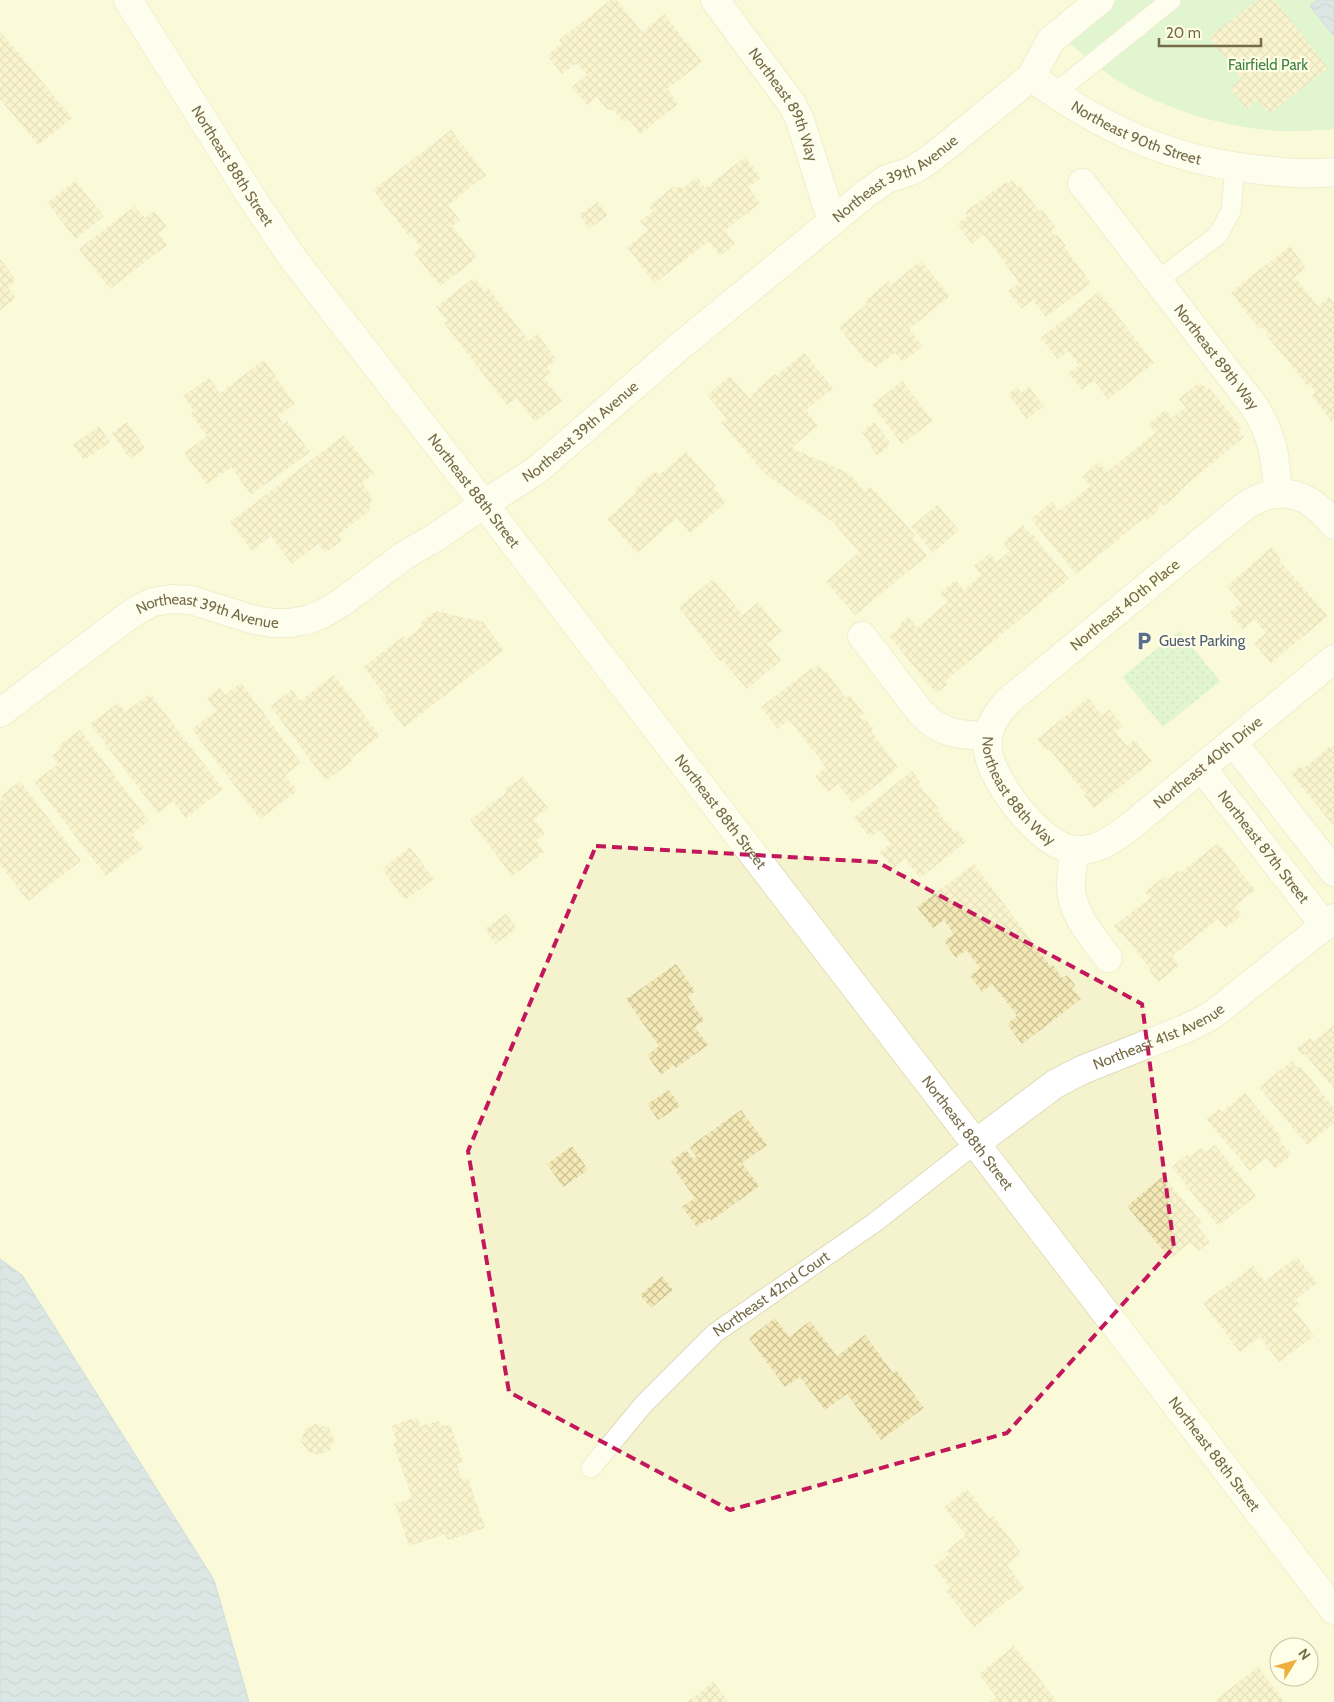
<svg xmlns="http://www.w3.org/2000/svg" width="1334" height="1702" viewBox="0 0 1334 1702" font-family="Cabin,sans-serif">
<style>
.residential{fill:#f5f3ce;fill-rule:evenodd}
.grass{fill:url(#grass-dots)}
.park{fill:#beebbe}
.water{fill:url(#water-waves);stroke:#99b5da}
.building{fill:url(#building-cross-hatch)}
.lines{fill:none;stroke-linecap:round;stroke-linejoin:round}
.lane-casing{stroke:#dfdbb9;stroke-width:21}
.street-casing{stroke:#dfdbb9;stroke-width:30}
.secondary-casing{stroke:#e4dfb6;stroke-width:30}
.lane{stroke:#fff;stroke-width:19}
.street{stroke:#fff;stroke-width:28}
.secondary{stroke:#fff;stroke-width:28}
.marked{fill:none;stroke:#c2185b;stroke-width:4;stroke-dasharray:10 6;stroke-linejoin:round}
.labels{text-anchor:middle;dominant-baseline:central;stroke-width:4.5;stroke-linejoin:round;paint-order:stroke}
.park-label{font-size:15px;fill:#408248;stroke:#ffffe7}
.street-label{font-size:15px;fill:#756b46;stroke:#ffffe7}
.service-label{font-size:15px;fill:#4e5e75;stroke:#ffffe7;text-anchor:start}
</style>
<defs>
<pattern id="grass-dots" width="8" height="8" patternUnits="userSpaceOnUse" patternTransform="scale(1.25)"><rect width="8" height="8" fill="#beebbe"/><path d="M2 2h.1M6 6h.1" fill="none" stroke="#9fc29c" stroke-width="1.8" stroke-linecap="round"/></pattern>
<pattern id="water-waves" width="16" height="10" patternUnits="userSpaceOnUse" patternTransform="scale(1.25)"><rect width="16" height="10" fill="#b4cbe8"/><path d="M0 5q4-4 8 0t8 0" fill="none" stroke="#97a9be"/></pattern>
<pattern id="building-cross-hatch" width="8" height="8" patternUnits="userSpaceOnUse" patternTransform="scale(1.25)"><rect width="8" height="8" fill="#f4e9b6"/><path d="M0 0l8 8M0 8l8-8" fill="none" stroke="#cac196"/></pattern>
</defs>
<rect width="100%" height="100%" fill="#fdfde0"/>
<path class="residential" d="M 0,0 L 1334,0 L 1334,1702 L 0,1702 ZM 1279,1647 L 1309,1647 L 1309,1677 L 1279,1677 Z"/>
<path class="grass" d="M 1179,631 L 1220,681 L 1163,727 L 1122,677 Z"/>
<path class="park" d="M 1117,0 L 1334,0 L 1334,129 C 1315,130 1296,132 1277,131 C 1224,127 1171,111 1125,85 C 1104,73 1085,56 1067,41 Z"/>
<path class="water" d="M 1317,0 L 1334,0 L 1334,36 L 1310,6 Z
M 0,1259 L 22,1275 L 214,1580 L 249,1702 L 0,1702 Z"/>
<path class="building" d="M 611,0 L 617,0 L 642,32 L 664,14 L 702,62 L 667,89 L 678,104 L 640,134 L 629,120 L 624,123 L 614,110 L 606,109 L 597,97 L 587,105 L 572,87 L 587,75 L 577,63 L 562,74 L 547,55 L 562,43 L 559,40 Z
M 1258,0 L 1275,0 L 1328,68 L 1269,114 L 1258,100 L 1246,109 L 1230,88 L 1241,79 L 1209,37 Z
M 1,32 L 72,118 L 38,145 L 0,99 L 0,33 Z
M 451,130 L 486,175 L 448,205 L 460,220 L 452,226 L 477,258 L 440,286 L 414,253 L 421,248 L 410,233 L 409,236 L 373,190 Z
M 745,157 L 761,178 L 748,187 L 760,203 L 725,230 L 735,244 L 720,256 L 709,241 L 655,283 L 627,247 L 648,231 L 640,221 L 653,212 L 649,206 L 673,187 L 683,188 L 697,177 L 705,188 Z
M 1012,180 L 1018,188 L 1020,186 L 1040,212 L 1042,210 L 1056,228 L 1051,232 L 1055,236 L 1057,234 L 1066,246 L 1064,247 L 1091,283 L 1046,317 L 1033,300 L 1021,309 L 1008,291 L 1019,283 L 999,255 L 984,235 L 972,244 L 957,224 L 968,216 L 965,212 L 1006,182 L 1007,184 Z
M 75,181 L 104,216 L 76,239 L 47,203 Z
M 598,202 L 608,215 L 589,229 L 579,215 Z
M 135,206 L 145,218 L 154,211 L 167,227 L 158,233 L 167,245 L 110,289 L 79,249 Z
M 1290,246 L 1306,268 L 1295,277 L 1318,306 L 1329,297 L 1334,303 L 1334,420 L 1332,422 L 1312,396 L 1316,392 L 1309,383 L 1306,385 L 1290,363 L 1266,335 L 1268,333 L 1265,328 L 1263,327 L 1259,329 L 1231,292 Z
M 0,259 L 16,280 L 8,288 L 16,298 L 0,310 Z
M 921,261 L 950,296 L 909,329 L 923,346 L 903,362 L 895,353 L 876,368 L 870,361 L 867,363 L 839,327 L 867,304 L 865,301 L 889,281 L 892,284 Z
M 474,278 L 485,291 L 488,288 L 529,341 L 537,334 L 557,360 L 547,367 L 551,373 L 544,378 L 562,401 L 535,422 L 517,398 L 507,405 L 444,323 L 447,320 L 436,307 Z
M 1099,292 L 1154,363 L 1108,399 L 1094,381 L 1082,390 L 1068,373 L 1079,365 L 1068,351 L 1058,359 L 1041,338 Z
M 804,353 L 833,388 L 806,410 L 818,426 L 792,447 L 796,450 L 850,474 L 864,491 L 871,487 L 915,535 L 912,538 L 927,556 L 855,615 L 826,582 L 859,552 L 833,522 L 764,473 L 721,422 L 726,418 L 707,395 L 730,376 L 750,399 L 754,395 L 752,394 L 775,374 L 776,376 Z
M 264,360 L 295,404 L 278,416 L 283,424 L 287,421 L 310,452 L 251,495 L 231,467 L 207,484 L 184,453 L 207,436 L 190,414 L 194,411 L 183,396 L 209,378 L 220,393 Z
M 902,381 L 933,421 L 902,444 L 872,405 Z
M 1200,382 L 1207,390 L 1209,388 L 1242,428 L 1238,430 L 1244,437 L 1180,490 L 1181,491 L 1164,506 L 1162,503 L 1157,508 L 1159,510 L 1147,520 L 1145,517 L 1076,574 L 1031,519 L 1052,502 L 1059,511 L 1090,486 L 1082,477 L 1099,462 L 1107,472 L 1133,451 L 1155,433 L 1148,424 L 1165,410 L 1172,418 L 1186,407 L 1179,399 Z
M 1017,387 L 1021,393 L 1029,387 L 1044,406 L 1027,419 L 1008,394 Z
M 127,422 L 145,448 L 130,459 L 112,433 Z
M 874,422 L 891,444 L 877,456 L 869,445 L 871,444 L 862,432 Z
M 99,426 L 110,442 L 84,460 L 73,445 Z
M 344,435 L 374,474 L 362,483 L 372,496 L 369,511 L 338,535 L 342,540 L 325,553 L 318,544 L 292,564 L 271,536 L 252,551 L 230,522 Z
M 686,452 L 716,486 L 714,488 L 726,502 L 690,533 L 677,518 L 637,553 L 607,519 L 636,493 L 634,490 L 655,471 L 659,475 Z
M 937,505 L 959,530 L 933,553 L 911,527 Z
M 1023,525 L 1031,535 L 1032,534 L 1069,579 L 945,681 L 948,684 L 936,693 L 889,636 L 901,627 L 899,625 L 908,617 L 917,628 L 948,602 L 940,593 L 956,580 L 964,590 L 981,575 L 974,566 L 990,553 L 997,562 L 1010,551 L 1003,542 Z
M 1272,547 L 1281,558 L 1279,560 L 1328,616 L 1271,663 L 1254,643 L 1266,633 L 1258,624 L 1254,620 L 1243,630 L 1229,613 L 1241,603 L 1227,586 Z
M 713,579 L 743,615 L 758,602 L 782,632 L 767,643 L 781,660 L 747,689 L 722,660 L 720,661 L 679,607 Z
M 436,611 L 483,622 L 504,650 L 404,727 L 382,698 L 386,696 L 363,667 L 404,636 L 406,639 L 424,625 L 421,622 Z
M 819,665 L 824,673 L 826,671 L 846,698 L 849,695 L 854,700 L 864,714 L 860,717 L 862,720 L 865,718 L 874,729 L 871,731 L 898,767 L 893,772 L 853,803 L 838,784 L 828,792 L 815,776 L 826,767 L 789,720 L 778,729 L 761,707 L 812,668 L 814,670 Z
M 334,675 L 380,736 L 350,759 L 352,761 L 326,781 L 270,706 L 292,690 L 300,701 Z
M 241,683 L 301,763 L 285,775 L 297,791 L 260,819 L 192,729 L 216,711 L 207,698 L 219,688 L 225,695 Z
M 150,694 L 223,789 L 186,818 L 173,801 L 158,813 L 90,724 L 118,703 L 125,712 Z
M 1088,698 L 1102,715 L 1109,709 L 1123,726 L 1116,732 L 1127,746 L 1134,740 L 1152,761 L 1094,808 L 1084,796 L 1086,794 L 1049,749 L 1047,751 L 1037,739 Z
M 80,730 L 149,821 L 132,834 L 143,848 L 106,876 L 34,782 L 58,764 L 52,756 L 61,749 L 58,746 Z
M 1334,746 L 1334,826 L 1291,774 L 1300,766 L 1303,769 L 1329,747 L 1330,749 Z
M 912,771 L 921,783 L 919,785 L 939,809 L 937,810 L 940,814 L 955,833 L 958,831 L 966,842 L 920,878 L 905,859 L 893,869 L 880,852 L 891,844 L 880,830 L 870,838 L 854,817 Z
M 523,777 L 548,808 L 534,819 L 545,833 L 536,840 L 544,852 L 512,876 L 470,820 L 507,792 L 505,789 Z
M 20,781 L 81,861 L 28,901 L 0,864 L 0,801 L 3,799 L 1,796 Z
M 1218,843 L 1255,890 L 1235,906 L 1242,915 L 1226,928 L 1218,919 L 1172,956 L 1179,966 L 1158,982 L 1149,971 L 1151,970 L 1122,933 L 1120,934 L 1114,926 L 1150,898 L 1145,892 L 1165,876 L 1168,879 L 1178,871 L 1180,873 Z
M 410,847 L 434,879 L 405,900 L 382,869 Z
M 974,864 L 1051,967 L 1053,965 L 1062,978 L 1067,975 L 1075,985 L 1072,988 L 1081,999 L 1022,1044 L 1007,1024 L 1017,1016 L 1010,1006 L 992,984 L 982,992 L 970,976 L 980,968 L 966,950 L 956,958 L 944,941 L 954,934 L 944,920 L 933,928 L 917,907 Z
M 506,914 L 517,929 L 495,944 L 485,929 Z
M 676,964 L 695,991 L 688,997 L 704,1020 L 695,1027 L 708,1045 L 676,1068 L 674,1065 L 661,1075 L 647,1055 L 659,1046 L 626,999 Z
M 1334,1025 L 1334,1089 L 1305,1054 L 1303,1055 L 1297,1048 L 1310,1038 L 1313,1042 Z
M 1292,1061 L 1297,1068 L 1300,1066 L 1334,1108 L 1334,1123 L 1307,1145 L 1259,1087 Z
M 669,1090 L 680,1106 L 658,1120 L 647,1104 Z
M 1245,1093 L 1282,1138 L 1279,1140 L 1292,1155 L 1275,1169 L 1266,1158 L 1250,1171 L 1206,1119 L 1219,1109 L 1222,1112 Z
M 741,1110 L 767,1145 L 742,1163 L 759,1186 L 711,1221 L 710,1218 L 697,1227 L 682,1207 L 695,1198 L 676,1172 L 678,1171 L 671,1161 L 686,1150 L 693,1159 L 697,1157 L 689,1147 Z
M 1215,1145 L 1256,1196 L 1218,1226 L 1172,1167 L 1188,1154 L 1190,1156 L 1202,1148 L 1206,1152 Z
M 572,1146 L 588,1170 L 563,1187 L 547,1164 Z
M 1162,1177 L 1164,1181 L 1166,1179 L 1202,1223 L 1197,1226 L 1210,1242 L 1198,1251 L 1190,1242 L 1170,1259 L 1127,1206 Z
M 1297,1257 L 1317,1283 L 1295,1300 L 1299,1304 L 1293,1308 L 1314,1336 L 1279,1362 L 1260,1337 L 1240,1352 L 1203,1303 L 1253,1266 L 1265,1281 Z
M 662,1276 L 673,1290 L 651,1308 L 640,1295 Z
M 775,1318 L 789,1337 L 810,1321 L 837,1356 L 865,1335 L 893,1373 L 896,1370 L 924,1408 L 881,1440 L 847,1394 L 825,1410 L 800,1377 L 785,1387 L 749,1338 Z
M 417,1417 L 421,1426 L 438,1421 L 445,1426 L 450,1424 L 463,1462 L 457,1464 L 462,1480 L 468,1478 L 485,1528 L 448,1540 L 445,1534 L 409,1546 L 395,1504 L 412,1498 L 393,1443 L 397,1442 L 392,1426 Z
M 316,1424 L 329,1428 L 334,1439 L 330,1450 L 318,1455 L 307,1451 L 301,1441 L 305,1429 Z
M 967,1489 L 990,1519 L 993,1516 L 1021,1553 L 1007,1565 L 1024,1588 L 974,1627 L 946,1591 L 951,1588 L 934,1566 L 949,1554 L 947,1551 L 966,1535 L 944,1507 Z
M 1014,1646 L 1057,1702 L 990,1702 L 996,1697 L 979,1674 Z
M 1258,1667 L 1284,1702 L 1213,1702 Z
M 713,1682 L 729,1702 L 687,1702 Z"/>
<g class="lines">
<g class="lane-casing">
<g id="lane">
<path d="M 1054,94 L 1171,0"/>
<path d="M 1157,281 L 1218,235 L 1231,211 L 1235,167"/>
<path id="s1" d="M 591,1468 L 643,1405 L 715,1333 L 874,1223 L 975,1144"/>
</g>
</g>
<g class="street-casing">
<g id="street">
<path id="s2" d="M 715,0 L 792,104 L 800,120 L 832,221"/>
<path id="s3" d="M 1031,77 C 1105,130 1171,161 1262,170 C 1286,173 1310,175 1334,172"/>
<path id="s4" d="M 1082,183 L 1254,406 C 1274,438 1275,456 1278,493"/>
<path id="s5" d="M 1334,525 C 1310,493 1280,483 1245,506 L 1007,702 C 995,716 985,731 988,750 C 991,781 1042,848 1075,850 C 1095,852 1112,840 1127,829 L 1334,659"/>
<path d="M 862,636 L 921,713 C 943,735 959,735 988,736"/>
<path id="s6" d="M 0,713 L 127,617 L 139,609 L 153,602 L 171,599 L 191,600 L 251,619 L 272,623 L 290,623 L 307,620 L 324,613 L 341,603 L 405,555 L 436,537 L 484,504 L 537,470 L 679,347 L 868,192 L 887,179 L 914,170 L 934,156 L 1031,77 L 1051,40 L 1100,0"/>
<path d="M 1233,742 L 1334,872"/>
<path id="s7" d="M 1202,768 L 1325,926"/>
<path d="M 1075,850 C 1073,863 1070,877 1071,889 C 1073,916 1093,937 1108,958"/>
<path id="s8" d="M 975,1144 L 1055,1084 L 1082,1070 L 1185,1029 L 1211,1016 L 1334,918"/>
</g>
</g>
<g class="secondary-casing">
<g id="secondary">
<path id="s9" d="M 128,0 L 252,198 L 294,260 L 484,504 L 1334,1610"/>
</g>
</g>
<use href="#lane" class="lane"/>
<use href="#street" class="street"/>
<use href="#secondary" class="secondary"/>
</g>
<path d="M0 0H1334V1702H0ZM 596,846 L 877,862 L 1142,1004 L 1174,1247 L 1007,1433 L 730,1510 L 509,1392 L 468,1151 Z" fill="#fdfde0" fill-opacity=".55" fill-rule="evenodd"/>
<path class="marked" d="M 596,846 L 877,862 L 1142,1004 L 1174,1247 L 1007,1433 L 730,1510 L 509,1392 L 468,1151 Z"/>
<defs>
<g id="parking-bare" transform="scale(1.5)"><path d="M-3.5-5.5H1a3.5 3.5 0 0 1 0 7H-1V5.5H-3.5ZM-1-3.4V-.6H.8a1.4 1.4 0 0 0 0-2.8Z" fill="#5c6f8a" stroke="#ffffe7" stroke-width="2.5" paint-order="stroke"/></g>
</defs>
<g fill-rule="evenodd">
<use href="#parking-bare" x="1144" y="641"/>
</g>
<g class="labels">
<g class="park-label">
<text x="1268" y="65">Fairfield Park</text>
</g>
<g class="street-label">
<text stroke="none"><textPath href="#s2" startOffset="126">Northeast 89th Way</textPath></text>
<text stroke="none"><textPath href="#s3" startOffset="120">Northeast 90th Street</textPath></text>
<text stroke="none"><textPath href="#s9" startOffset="196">Northeast 88th Street</textPath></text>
<text stroke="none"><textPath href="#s6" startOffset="1085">Northeast 39th Avenue</textPath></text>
<text stroke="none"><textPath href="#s4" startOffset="220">Northeast 89th Way</textPath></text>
<text stroke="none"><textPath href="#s6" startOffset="680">Northeast 39th Avenue</textPath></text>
<text stroke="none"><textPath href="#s9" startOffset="601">Northeast 88th Street</textPath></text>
<text transform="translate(1125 605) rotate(-39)">Northeast 40th Place</text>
<text stroke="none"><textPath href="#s6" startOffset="245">Northeast 39th Avenue</textPath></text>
<text stroke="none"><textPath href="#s5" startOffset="765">Northeast 40th Drive</textPath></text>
<text stroke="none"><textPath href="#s5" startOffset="515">Northeast 88th Way</textPath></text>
<text stroke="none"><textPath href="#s9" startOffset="1006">Northeast 88th Street</textPath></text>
<text stroke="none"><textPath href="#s7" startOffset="100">Northeast 87th Street</textPath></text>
<text stroke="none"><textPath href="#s8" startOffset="214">Northeast 41st Avenue</textPath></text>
<text stroke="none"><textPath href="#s9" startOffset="1411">Northeast 88th Street</textPath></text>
<text stroke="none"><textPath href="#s1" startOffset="252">Northeast 42nd Court</textPath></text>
<text stroke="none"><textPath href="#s9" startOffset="1816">Northeast 88th Street</textPath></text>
</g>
<g class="service-label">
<text x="1159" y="641">Guest Parking</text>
</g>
</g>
<g transform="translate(1294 1662) rotate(53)"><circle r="24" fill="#ffffe7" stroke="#c8c4a7"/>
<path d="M0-4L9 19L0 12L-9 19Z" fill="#efaf3e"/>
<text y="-8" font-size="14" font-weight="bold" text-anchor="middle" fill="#756b46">N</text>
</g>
<path d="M1159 38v8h102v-8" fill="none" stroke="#756b46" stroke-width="2.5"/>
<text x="1166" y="38" font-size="15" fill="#756b46" stroke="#ffffe7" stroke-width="4" paint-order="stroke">20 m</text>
</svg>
